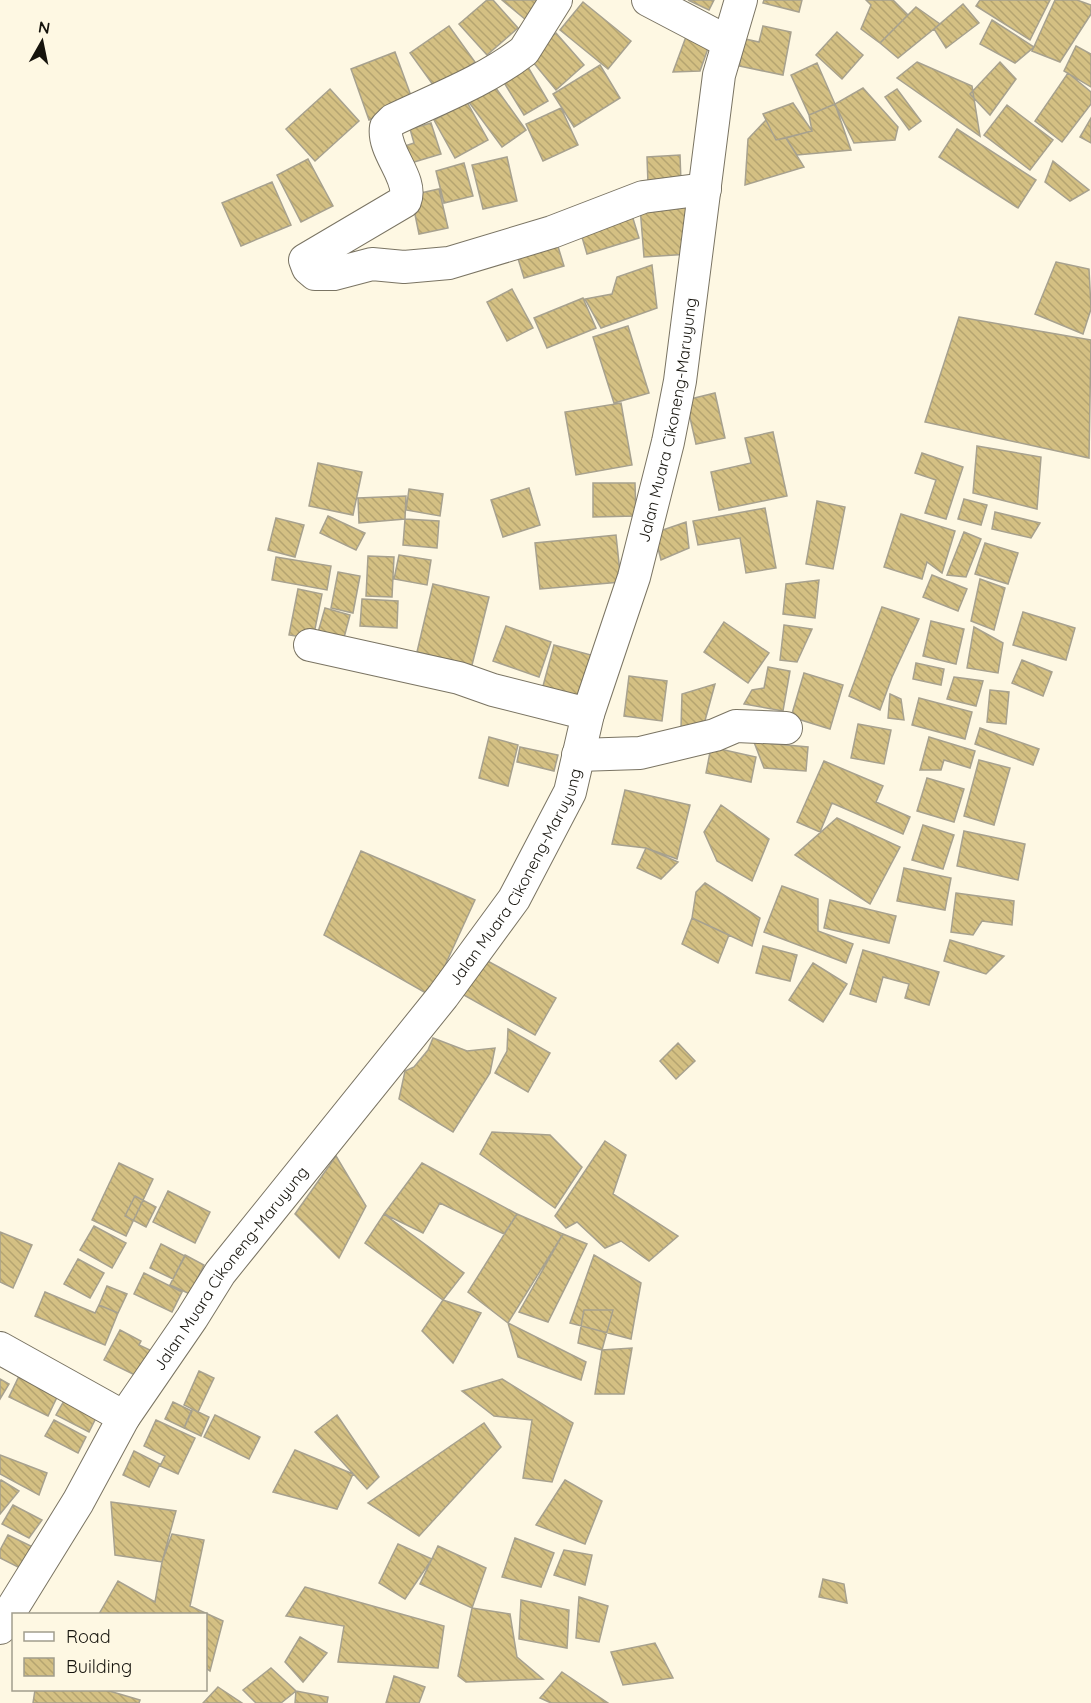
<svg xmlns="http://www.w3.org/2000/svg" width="1091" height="1703" viewBox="0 0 1091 1703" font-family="Quicksand,sans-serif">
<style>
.building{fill:url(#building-back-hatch);stroke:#a7a18e;stroke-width:1.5}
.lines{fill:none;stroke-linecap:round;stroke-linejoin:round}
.minor-casing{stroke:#7a7463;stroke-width:34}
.minor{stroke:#fff;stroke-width:32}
.labels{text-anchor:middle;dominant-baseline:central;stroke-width:6;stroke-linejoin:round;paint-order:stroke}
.street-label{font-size:16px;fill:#16140d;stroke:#fef8e3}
</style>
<defs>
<pattern id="building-back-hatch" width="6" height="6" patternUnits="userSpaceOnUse" patternTransform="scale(1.5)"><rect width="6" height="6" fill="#d4c083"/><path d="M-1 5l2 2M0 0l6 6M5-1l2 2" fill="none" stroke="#b5a470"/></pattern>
</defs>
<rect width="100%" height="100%" fill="#fef8e3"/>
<path class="building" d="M 487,0 L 493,0 L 518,28 L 487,55 L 459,24 Z
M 502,0 L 540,0 L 526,20 Z
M 688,0 L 714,0 L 709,10 Z
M 764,0 L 802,0 L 799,12 L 763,3 Z
M 866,0 L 893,0 L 908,15 L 880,43 L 861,29 L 871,5 Z
M 980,0 L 1050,0 L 1030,40 L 976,6 Z
M 1055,0 L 1077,0 L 1091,5 L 1091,14 L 1060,62 L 1032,51 Z
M 583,2 L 631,41 L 608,69 L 560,30 Z
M 963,4 L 979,23 L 946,48 L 934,29 Z
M 916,7 L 940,24 L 898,58 L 880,43 Z
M 992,20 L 1034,47 L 1015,63 L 980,44 Z
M 449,26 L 475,62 L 436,89 L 410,53 Z
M 763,26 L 791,32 L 783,75 L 739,66 L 745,39 L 759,42 Z
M 837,32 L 863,55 L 842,79 L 816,55 Z
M 556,33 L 584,65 L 556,90 L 528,56 Z
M 687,34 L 710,43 L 700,71 L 673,72 Z
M 1076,46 L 1091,54 L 1091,87 L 1064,71 Z
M 395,52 L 414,104 L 369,120 L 351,69 Z
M 525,62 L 548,101 L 524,115 L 500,76 Z
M 917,62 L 972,86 L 980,136 L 897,78 Z
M 1000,62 L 1016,79 L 990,115 L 970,94 Z
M 817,63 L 835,104 L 809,115 L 791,75 Z
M 600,65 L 620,98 L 574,127 L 553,94 Z
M 1068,73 L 1091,92 L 1091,104 L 1062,142 L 1035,121 Z
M 493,84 L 526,130 L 502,147 L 468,101 Z
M 863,88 L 898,127 L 895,140 L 854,143 L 835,104 Z
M 330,89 L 359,121 L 315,161 L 286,129 Z
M 897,89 L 921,121 L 909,130 L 885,97 Z
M 467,102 L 488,140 L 455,158 L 434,120 Z
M 793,103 L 812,131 L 776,140 L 763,114 Z
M 835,104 L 851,150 L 797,155 L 786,138 L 812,131 L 809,115 Z
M 1007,105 L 1053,140 L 1030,170 L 984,135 Z
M 561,108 L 578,145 L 543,161 L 526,124 Z
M 1091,118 L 1091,143 L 1080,137 Z
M 766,120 L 776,140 L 786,138 L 804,167 L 745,185 L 748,139 Z
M 431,123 L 441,154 L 404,165 L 399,148 L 414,143 L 410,129 Z
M 957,129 L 1036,180 L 1018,208 L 939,157 Z
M 680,155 L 681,182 L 648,184 L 647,157 Z
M 507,157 L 517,201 L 483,209 L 472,165 Z
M 308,159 L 333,206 L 301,222 L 277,175 Z
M 1053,161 L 1089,190 L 1070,201 L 1045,182 Z
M 464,163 L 473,196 L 444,203 L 436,171 Z
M 272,182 L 291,225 L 241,246 L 222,203 Z
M 439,189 L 448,228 L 419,234 L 411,195 Z
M 685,202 L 690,254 L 644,257 L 640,207 Z
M 631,212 L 639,238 L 587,254 L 579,227 Z
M 556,240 L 564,266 L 524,278 L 516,252 Z
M 1056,262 L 1089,269 L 1091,309 L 1083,334 L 1035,314 Z
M 652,265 L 657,308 L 601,328 L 585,299 L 612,294 L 617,277 Z
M 512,289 L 533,328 L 507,341 L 487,302 Z
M 583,298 L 596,328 L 547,348 L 534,318 Z
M 959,317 L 1091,340 L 1089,458 L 925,422 Z
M 628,326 L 649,393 L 614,403 L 593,337 Z
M 715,393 L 725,438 L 696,444 L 686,400 Z
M 621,403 L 632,465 L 576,475 L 565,412 Z
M 773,432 L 787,496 L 719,510 L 711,472 L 751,463 L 745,438 Z
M 977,446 L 1041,457 L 1037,509 L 973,493 Z
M 922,453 L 963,467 L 946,519 L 925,513 L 936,480 L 915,473 Z
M 318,463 L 362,472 L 353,515 L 309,506 Z
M 593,483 L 635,483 L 636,516 L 593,517 Z
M 529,488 L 540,525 L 503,537 L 491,500 Z
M 409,489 L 443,494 L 440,516 L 406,510 Z
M 406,496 L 405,519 L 359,523 L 358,498 Z
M 964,499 L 987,505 L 981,525 L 958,519 Z
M 817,501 L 845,507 L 833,569 L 806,564 Z
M 765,508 L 776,568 L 746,573 L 740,538 L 698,545 L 693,521 Z
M 995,512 L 1040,523 L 1031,538 L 992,529 Z
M 901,514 L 955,531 L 942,573 L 927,562 L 922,579 L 884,567 Z
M 328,516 L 365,533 L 356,550 L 320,533 Z
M 276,518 L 304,525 L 295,557 L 268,550 Z
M 405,519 L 439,521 L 437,548 L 403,545 Z
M 686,522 L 689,548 L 661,560 L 654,533 Z
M 964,532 L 981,539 L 966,577 L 947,575 Z
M 616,535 L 621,582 L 540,589 L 535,543 Z
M 985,543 L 1018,553 L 1008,584 L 975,574 Z
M 399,555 L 431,560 L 427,585 L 394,579 Z
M 368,556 L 394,557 L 392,597 L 366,596 Z
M 276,557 L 331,566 L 327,590 L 272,580 Z
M 338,572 L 360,576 L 353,613 L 331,608 Z
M 932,575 L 967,589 L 958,611 L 923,597 Z
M 980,579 L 1005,588 L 994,630 L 971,621 Z
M 819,580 L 815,618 L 783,614 L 786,584 Z
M 433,584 L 489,597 L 472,665 L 417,652 Z
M 298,589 L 322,594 L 313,639 L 289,635 Z
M 362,599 L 398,601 L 397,628 L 360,626 Z
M 882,607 L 919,619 L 892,677 L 880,710 L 849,696 Z
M 325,608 L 350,615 L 341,649 L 315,643 Z
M 1023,612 L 1075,628 L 1066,660 L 1013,645 Z
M 931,621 L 964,629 L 956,664 L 923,656 Z
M 724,622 L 769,653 L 748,683 L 704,652 Z
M 784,625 L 812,629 L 797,662 L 780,660 Z
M 506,626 L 551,642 L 539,677 L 493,661 Z
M 974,627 L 1003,643 L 998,673 L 967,668 Z
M 554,645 L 591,655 L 592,660 L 581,697 L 543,686 Z
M 1022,660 L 1052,672 L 1043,696 L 1012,683 Z
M 916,663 L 944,669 L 941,685 L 913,679 Z
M 768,667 L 790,671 L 783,711 L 744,704 L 752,690 L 764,688 Z
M 804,673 L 843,685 L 830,729 L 791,717 Z
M 629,676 L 667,681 L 662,721 L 624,716 Z
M 954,677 L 983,681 L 976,706 L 947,699 Z
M 715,684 L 703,728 L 681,728 L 682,694 Z
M 990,690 L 1009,692 L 1006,724 L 987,722 Z
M 890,694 L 901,699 L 904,720 L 888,718 Z
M 919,698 L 972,712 L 965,739 L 912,725 Z
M 858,724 L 891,730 L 884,764 L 851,758 Z
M 980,728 L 1039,749 L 1033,765 L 975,744 Z
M 489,737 L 518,745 L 508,786 L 479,778 Z
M 929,737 L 975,751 L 970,768 L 944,760 L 941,770 L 920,770 Z
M 754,742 L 808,747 L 806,771 L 764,768 Z
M 520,747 L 558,755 L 554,771 L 517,762 Z
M 711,747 L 756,757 L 751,782 L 706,773 Z
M 979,760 L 1010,768 L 994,825 L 964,816 Z
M 824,761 L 883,786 L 876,802 L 910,817 L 903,834 L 832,803 L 820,832 L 797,822 Z
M 927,778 L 964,789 L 954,822 L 917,811 Z
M 625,790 L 690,805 L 677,859 L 646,848 L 612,844 Z
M 721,805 L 769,839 L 752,881 L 717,861 L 704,832 Z
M 837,818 L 900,847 L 870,904 L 795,855 Z
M 923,825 L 954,835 L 943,869 L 912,860 Z
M 964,831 L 1025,844 L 1018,880 L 957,866 Z
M 646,848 L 678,862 L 661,879 L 637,868 Z
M 361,851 L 475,900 L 431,996 L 324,935 Z
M 904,868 L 951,878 L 945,910 L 897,901 Z
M 705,883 L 760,918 L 752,946 L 692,918 L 696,892 Z
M 782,886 L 818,899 L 818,931 L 853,944 L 846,963 L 764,932 Z
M 956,893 L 1014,901 L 1012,925 L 982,921 L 973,935 L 951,932 Z
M 830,900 L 896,916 L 889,943 L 824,928 Z
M 692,918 L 729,935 L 718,963 L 682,944 Z
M 950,940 L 1004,956 L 986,974 L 944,961 Z
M 763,946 L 797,955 L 790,981 L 756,973 Z
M 863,950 L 939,972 L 929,1005 L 905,998 L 909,984 L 883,977 L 876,1002 L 850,994 Z
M 482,958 L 556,998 L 535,1035 L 462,994 Z
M 813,963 L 847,984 L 823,1022 L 789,1000 Z
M 508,1029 L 550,1053 L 528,1092 L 495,1073 L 507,1051 Z
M 433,1038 L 467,1051 L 495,1048 L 490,1073 L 453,1132 L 399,1099 L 405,1071 L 414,1067 L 428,1050 Z
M 678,1043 L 695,1061 L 676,1079 L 660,1061 Z
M 492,1132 L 550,1135 L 582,1167 L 555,1208 L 480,1154 Z
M 605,1141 L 626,1155 L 613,1194 L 678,1236 L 649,1261 L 621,1241 L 605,1248 L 577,1222 L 566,1228 L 555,1216 Z
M 336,1156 L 366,1206 L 339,1258 L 295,1214 Z
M 119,1163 L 153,1179 L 126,1236 L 92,1220 Z
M 422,1163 L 517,1214 L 504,1234 L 440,1203 L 423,1233 L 384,1214 Z
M 168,1191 L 210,1212 L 195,1243 L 153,1222 Z
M 135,1196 L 156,1207 L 146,1227 L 125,1216 Z
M 384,1214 L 464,1273 L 443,1300 L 365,1243 Z
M 517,1214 L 563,1234 L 508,1323 L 468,1292 Z
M 94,1226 L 126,1243 L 112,1268 L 80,1250 Z
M 0,1232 L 32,1245 L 13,1288 L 0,1282 Z
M 563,1234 L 587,1244 L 548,1322 L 519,1312 Z
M 161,1244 L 185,1256 L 173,1279 L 150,1268 Z
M 185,1255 L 204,1265 L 190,1294 L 170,1285 Z
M 594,1255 L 641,1283 L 631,1339 L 570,1323 Z
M 78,1259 L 104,1273 L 90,1298 L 64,1284 Z
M 144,1273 L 182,1292 L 172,1312 L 134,1294 Z
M 107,1286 L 127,1294 L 118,1313 L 99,1305 Z
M 45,1292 L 95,1313 L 99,1305 L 118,1313 L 105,1345 L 35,1316 Z
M 443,1300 L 481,1313 L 453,1363 L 422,1331 Z
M 584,1310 L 613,1310 L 602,1350 L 578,1343 Z
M 508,1323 L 586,1362 L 581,1380 L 518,1357 Z
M 120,1330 L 141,1341 L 139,1345 L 152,1351 L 139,1377 L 104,1360 Z
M 632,1348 L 624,1394 L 595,1394 L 602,1350 Z
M 199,1371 L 214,1378 L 198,1412 L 184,1405 Z
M 20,1374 L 59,1393 L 48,1416 L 9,1397 Z
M 0,1379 L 9,1384 L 0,1399 Z
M 502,1379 L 573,1423 L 552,1482 L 523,1478 L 532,1420 L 494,1416 L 462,1391 Z
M 69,1392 L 101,1408 L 89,1432 L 56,1415 Z
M 173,1402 L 192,1411 L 184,1428 L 165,1419 Z
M 192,1409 L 209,1417 L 201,1436 L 184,1428 Z
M 215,1415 L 260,1437 L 249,1459 L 204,1437 Z
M 337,1415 L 379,1477 L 367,1489 L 315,1432 Z
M 54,1420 L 86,1437 L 78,1453 L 45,1436 Z
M 156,1420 L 195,1438 L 178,1474 L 160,1466 L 165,1456 L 144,1446 Z
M 484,1423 L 501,1447 L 419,1536 L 368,1503 Z
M 295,1450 L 353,1474 L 337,1509 L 273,1492 Z
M 134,1451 L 160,1464 L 149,1487 L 123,1475 Z
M 0,1455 L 47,1473 L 39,1495 L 0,1474 Z
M 1,1480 L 19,1491 L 0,1514 L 0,1482 Z
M 565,1480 L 602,1501 L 585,1544 L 536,1525 Z
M 111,1502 L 176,1511 L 162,1562 L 115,1555 Z
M 13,1505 L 42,1520 L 29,1538 L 2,1524 Z
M 172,1534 L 204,1540 L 190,1606 L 223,1621 L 210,1671 L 206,1668 L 206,1614 L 99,1614 L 118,1581 L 155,1602 L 162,1562 Z
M 8,1535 L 33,1547 L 22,1569 L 0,1558 L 0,1550 Z
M 515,1538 L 554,1553 L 541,1587 L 502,1577 Z
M 398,1544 L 432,1559 L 405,1599 L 379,1583 Z
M 438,1546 L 486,1568 L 472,1608 L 420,1584 Z
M 564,1550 L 592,1555 L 585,1585 L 554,1575 Z
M 823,1579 L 844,1584 L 847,1603 L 819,1597 Z
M 305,1587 L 444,1626 L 438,1668 L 338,1662 L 344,1626 L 286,1616 Z
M 579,1597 L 608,1606 L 599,1642 L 576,1638 Z
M 521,1600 L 569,1610 L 567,1648 L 519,1639 Z
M 472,1608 L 510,1614 L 517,1657 L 543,1679 L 466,1682 L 458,1676 Z
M 300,1637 L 327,1653 L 303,1682 L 285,1662 Z
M 655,1643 L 673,1678 L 623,1685 L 611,1652 Z
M 271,1668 L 296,1691 L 281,1703 L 256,1703 L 243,1690 Z
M 562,1672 L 608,1703 L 551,1703 L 540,1698 Z
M 394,1676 L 425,1687 L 419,1703 L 386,1703 Z
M 218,1687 L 242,1703 L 203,1703 Z
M 35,1690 L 106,1690 L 140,1700 L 139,1703 L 33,1703 Z
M 296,1691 L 328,1697 L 327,1703 L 295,1703 Z"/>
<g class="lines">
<g class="minor-casing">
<g id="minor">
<path d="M 556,0 L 524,51 C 485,81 437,99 393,120 L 386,127 C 382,152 414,179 405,201 L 305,260 L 308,268 L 315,274 L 334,274 L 372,264 L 404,267 L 449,263 L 552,232 L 643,197 L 705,189"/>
<path d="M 648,0 L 728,42"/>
<path d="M 310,645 L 459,678 L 493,690 L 588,714"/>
<path d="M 578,755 L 640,753 L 715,735 L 736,726 L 786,728"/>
<path d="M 0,1348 L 124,1417"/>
<path id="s1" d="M 0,1628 L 78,1502 L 124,1417 L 192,1318 L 220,1273 L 443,996 L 514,899 L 570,792 L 588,714 L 634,577 L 668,442 L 680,381 L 719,75 L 741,0"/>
</g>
</g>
<use href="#minor" class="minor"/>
</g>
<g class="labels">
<g class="street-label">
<text stroke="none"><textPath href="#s1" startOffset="1400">Jalan Muara Cikoneng-Maruyung</textPath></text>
<text stroke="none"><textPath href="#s1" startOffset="914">Jalan Muara Cikoneng-Maruyung</textPath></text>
<text stroke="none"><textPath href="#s1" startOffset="428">Jalan Muara Cikoneng-Maruyung</textPath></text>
</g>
</g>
<rect x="12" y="1613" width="195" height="78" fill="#fef8e3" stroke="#a19d8d" stroke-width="1.5"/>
<rect x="24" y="1632" width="30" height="9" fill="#ffffff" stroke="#a19d8d" stroke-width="1.5"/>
<text x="66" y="1643" font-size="18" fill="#16140d">Road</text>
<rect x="24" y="1658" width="30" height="18" fill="url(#building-back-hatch)" stroke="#a19d8d" stroke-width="1.5"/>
<text x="66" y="1673" font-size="18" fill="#16140d">Building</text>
<g transform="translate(42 42) rotate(9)" stroke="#fef8e3" stroke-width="4.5" paint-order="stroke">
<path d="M0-4.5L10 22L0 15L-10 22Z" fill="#16140d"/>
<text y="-9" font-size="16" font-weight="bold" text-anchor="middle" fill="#16140d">N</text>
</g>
</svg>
